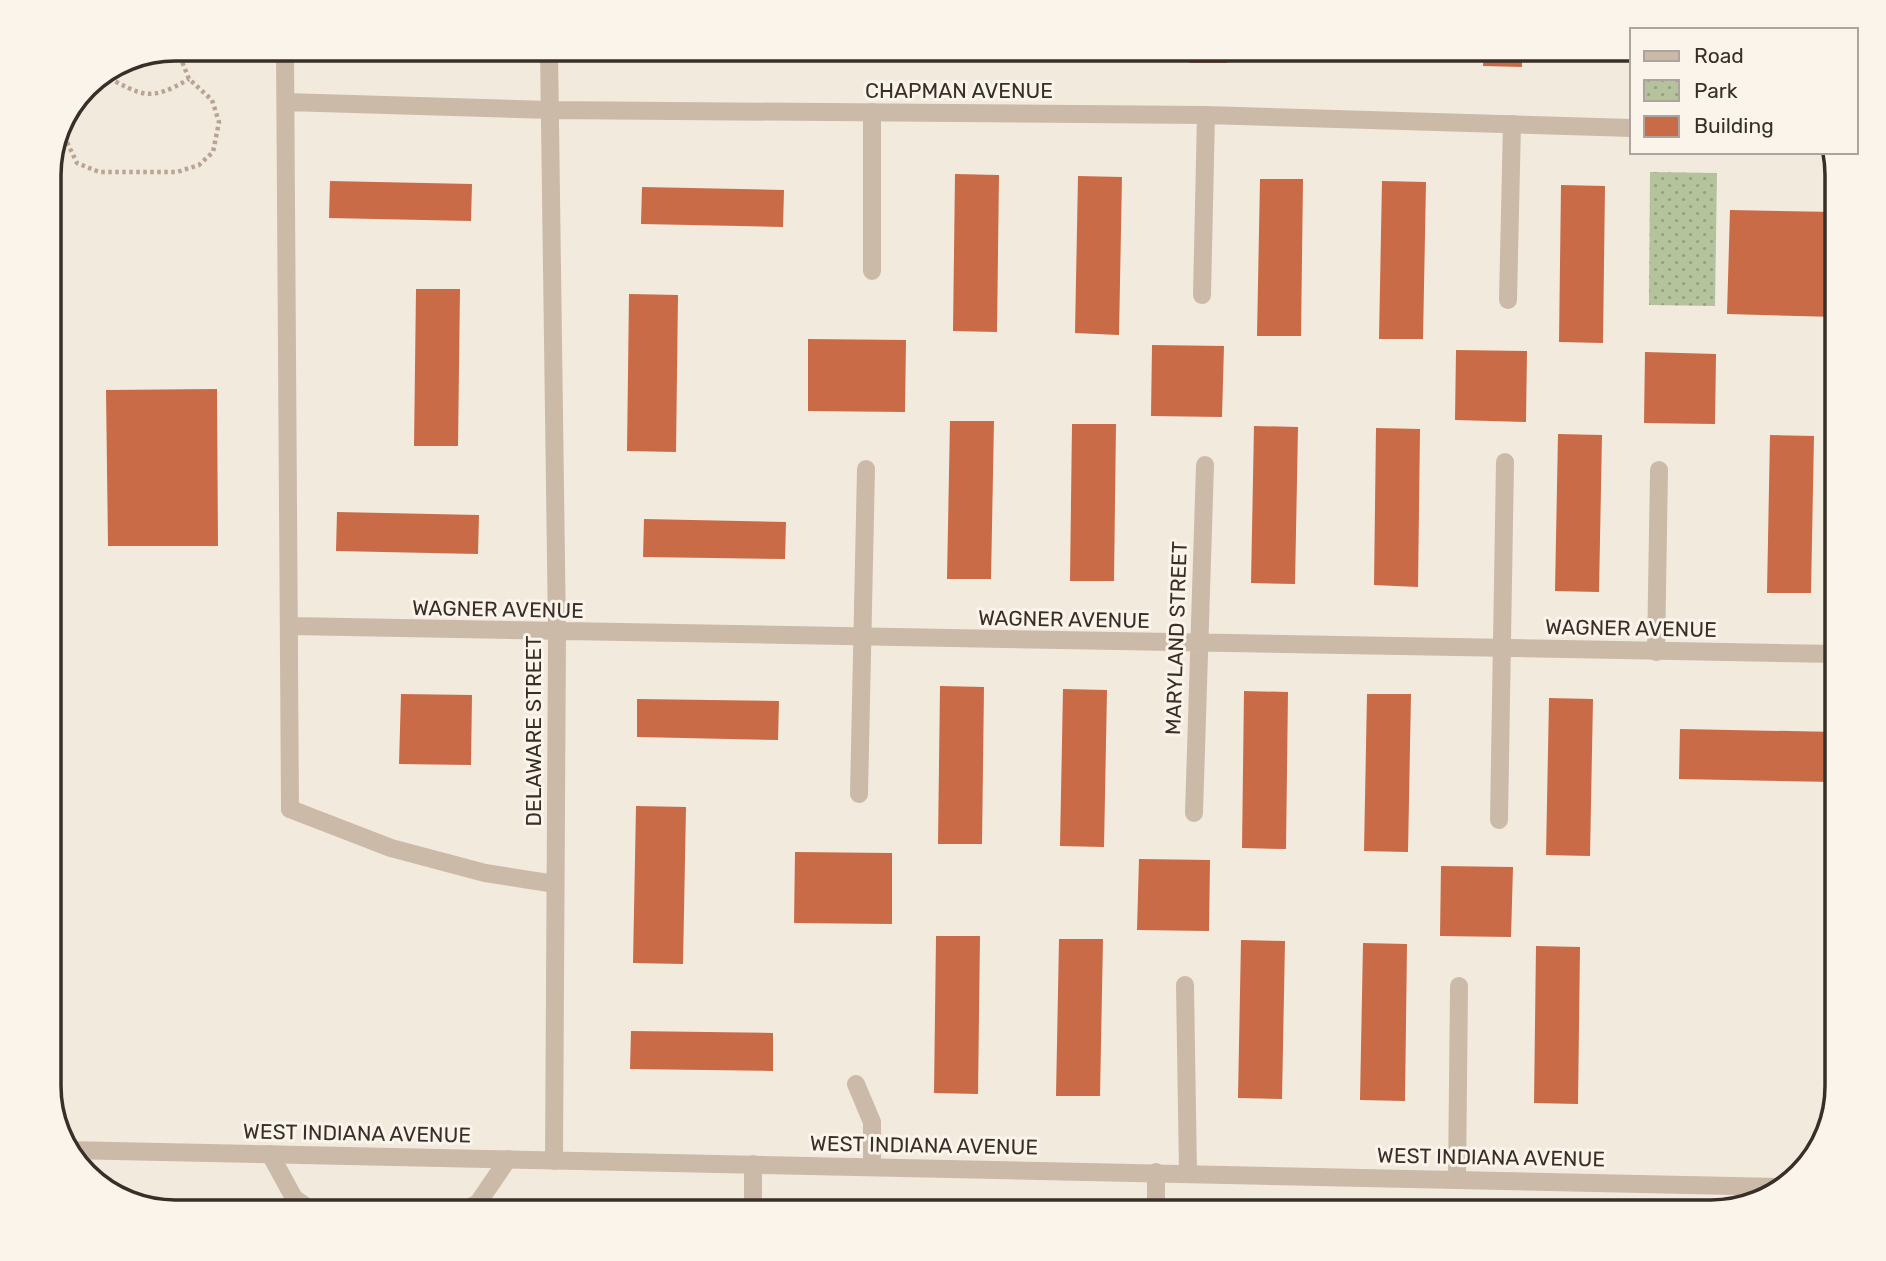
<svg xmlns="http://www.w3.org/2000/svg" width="1886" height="1261" viewBox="0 0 1886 1261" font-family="Rubik,sans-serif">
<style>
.park{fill:url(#park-dots)}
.building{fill:#c96b46}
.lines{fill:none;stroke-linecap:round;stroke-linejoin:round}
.path{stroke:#b8a493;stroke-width:4.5;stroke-dasharray:3.5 3.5;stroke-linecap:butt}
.service{stroke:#ccbaa9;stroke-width:18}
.minor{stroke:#ccbaa9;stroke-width:18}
.tertiary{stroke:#ccbaa9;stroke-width:18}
.labels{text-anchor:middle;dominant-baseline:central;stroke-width:6;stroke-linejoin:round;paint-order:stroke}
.street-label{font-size:21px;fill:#392f29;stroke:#fbf4eb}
.rim{fill:none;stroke:#392f29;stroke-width:3.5}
</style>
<defs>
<pattern id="park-dots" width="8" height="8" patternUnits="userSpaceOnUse" patternTransform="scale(1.75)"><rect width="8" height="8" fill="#b5c39d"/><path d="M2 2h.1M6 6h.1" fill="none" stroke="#949f80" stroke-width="1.8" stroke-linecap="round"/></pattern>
</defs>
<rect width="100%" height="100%" fill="#f3eade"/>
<path class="park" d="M 1650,172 L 1717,173 L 1715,306 L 1649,305 Z"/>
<path class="building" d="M 625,49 L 662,49 L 662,53 L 625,52 Z
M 920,49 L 958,49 L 958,58 L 920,57 Z
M 1190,49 L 1227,49 L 1227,63 L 1190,63 Z
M 1484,49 L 1522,49 L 1522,67 L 1483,66 Z
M 955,174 L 999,175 L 997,332 L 953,331 Z
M 1078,176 L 1122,177 L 1119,335 L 1075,333 Z
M 1260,179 L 1303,179 L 1301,336 L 1257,336 Z
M 330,181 L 472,184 L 471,221 L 329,218 Z
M 1382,181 L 1426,182 L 1423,339 L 1379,339 Z
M 1561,185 L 1605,186 L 1603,343 L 1559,342 Z
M 642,187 L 784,190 L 783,227 L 641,224 Z
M 1730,210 L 1837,212 L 1837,317 L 1727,314 Z
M 416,289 L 460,289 L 458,446 L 414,446 Z
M 629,294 L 678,295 L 676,452 L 627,451 Z
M 808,339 L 906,340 L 905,412 L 808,411 Z
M 1152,345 L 1224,346 L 1222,417 L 1151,416 Z
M 1456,350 L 1527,351 L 1526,422 L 1455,420 Z
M 1645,352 L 1716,354 L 1715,424 L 1644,423 Z
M 217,389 L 218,546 L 108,546 L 106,390 Z
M 950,421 L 994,421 L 991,579 L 947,579 Z
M 1072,424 L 1116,424 L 1114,581 L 1070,581 Z
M 1254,426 L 1298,427 L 1295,584 L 1251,583 Z
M 1376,428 L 1420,429 L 1418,587 L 1374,585 Z
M 1558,434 L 1602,435 L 1599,592 L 1555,591 Z
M 1770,435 L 1814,436 L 1811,593 L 1767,593 Z
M 337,512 L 479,515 L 478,554 L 336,551 Z
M 644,519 L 786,522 L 785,559 L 643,557 Z
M 940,686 L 984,687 L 982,844 L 938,844 Z
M 1063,689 L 1107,690 L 1104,847 L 1060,846 Z
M 1244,691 L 1288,692 L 1286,849 L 1242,848 Z
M 401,694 L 472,695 L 471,765 L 399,764 Z
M 1367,694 L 1411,694 L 1408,852 L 1364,851 Z
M 1549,698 L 1593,699 L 1590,856 L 1546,855 Z
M 637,699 L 779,701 L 778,740 L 637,737 Z
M 1680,729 L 1837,732 L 1836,782 L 1679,779 Z
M 636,806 L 686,807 L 683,964 L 633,963 Z
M 795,852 L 892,853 L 892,924 L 794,923 Z
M 1139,859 L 1210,860 L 1209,931 L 1137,930 Z
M 1441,866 L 1513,867 L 1511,937 L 1440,936 Z
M 936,936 L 980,936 L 978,1094 L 934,1093 Z
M 1059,939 L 1103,939 L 1100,1096 L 1056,1096 Z
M 1241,940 L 1285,941 L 1282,1099 L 1238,1098 Z
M 1363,943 L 1407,944 L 1405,1101 L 1360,1100 Z
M 1536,946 L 1580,947 L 1578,1104 L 1534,1103 Z
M 631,1031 L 773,1033 L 773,1071 L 630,1069 Z"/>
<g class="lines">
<path class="path" d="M 103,75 C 142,95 148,103 189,79
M 64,136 L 77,163 L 99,172 L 177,172 L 199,165 L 213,152 L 219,122 L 212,100 L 189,79 L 177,49"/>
<path class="service" d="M 872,112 L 872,271
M 1508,300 L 1512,124
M 1656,652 L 1659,470
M 859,794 L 866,469
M 290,809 L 391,848 L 485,873 L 555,884
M 1499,820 L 1505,462
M 856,1084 L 872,1122 L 872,1166
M 270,1154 L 294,1198 L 314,1212
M 1457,1179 L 1459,986
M 461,1212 L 478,1203 L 508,1159
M 753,1212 L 753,1164
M 1156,1212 L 1156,1172"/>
<path class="minor" d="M 285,49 L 290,809
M 549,49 L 557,633 L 554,1161
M 286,102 L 550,110 L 1206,115 L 1632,128
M 1202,295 L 1206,115
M 291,626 L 1837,654
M 1194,813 L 1205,465
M 1185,985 L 1188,1173"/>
<path class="tertiary" d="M 67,1150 L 1781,1187"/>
</g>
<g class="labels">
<g class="street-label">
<text x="959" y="90">CHAPMAN AVENUE</text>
<text transform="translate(498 609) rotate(1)">WAGNER AVENUE</text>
<text transform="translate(1064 619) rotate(1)">WAGNER AVENUE</text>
<text transform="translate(1631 628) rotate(1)">WAGNER AVENUE</text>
<text transform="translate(1176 638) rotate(-88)">MARYLAND STREET</text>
<text transform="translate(533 731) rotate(-90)">DELAWARE STREET</text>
<text transform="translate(357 1133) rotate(1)">WEST INDIANA AVENUE</text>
<text transform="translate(924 1145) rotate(1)">WEST INDIANA AVENUE</text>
<text transform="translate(1491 1157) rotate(1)">WEST INDIANA AVENUE</text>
</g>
</g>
<path d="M0 0H1886V1261H0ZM175 61H1711A114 114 0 0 1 1825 175V1086A114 114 0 0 1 1711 1200H175A114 114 0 0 1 61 1086V175A114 114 0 0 1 175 61Z" fill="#fbf4eb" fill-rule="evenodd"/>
<path class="rim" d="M175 61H1711A114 114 0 0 1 1825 175V1086A114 114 0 0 1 1711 1200H175A114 114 0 0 1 61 1086V175A114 114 0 0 1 175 61Z"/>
<rect x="1630" y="28" width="228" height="126" fill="#fbf4eb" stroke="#ada59d" stroke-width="2"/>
<rect x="1644" y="51" width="35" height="10" fill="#ccbaa9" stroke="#ada59d" stroke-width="2"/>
<text x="1694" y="63" font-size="21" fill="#392f29">Road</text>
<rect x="1644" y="80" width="35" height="21" fill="url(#park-dots)" stroke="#ada59d" stroke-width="2"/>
<text x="1694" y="98" font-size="21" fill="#392f29">Park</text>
<rect x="1644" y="116" width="35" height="21" fill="#c96b46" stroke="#ada59d" stroke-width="2"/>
<text x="1694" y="133" font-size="21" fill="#392f29">Building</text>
</svg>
